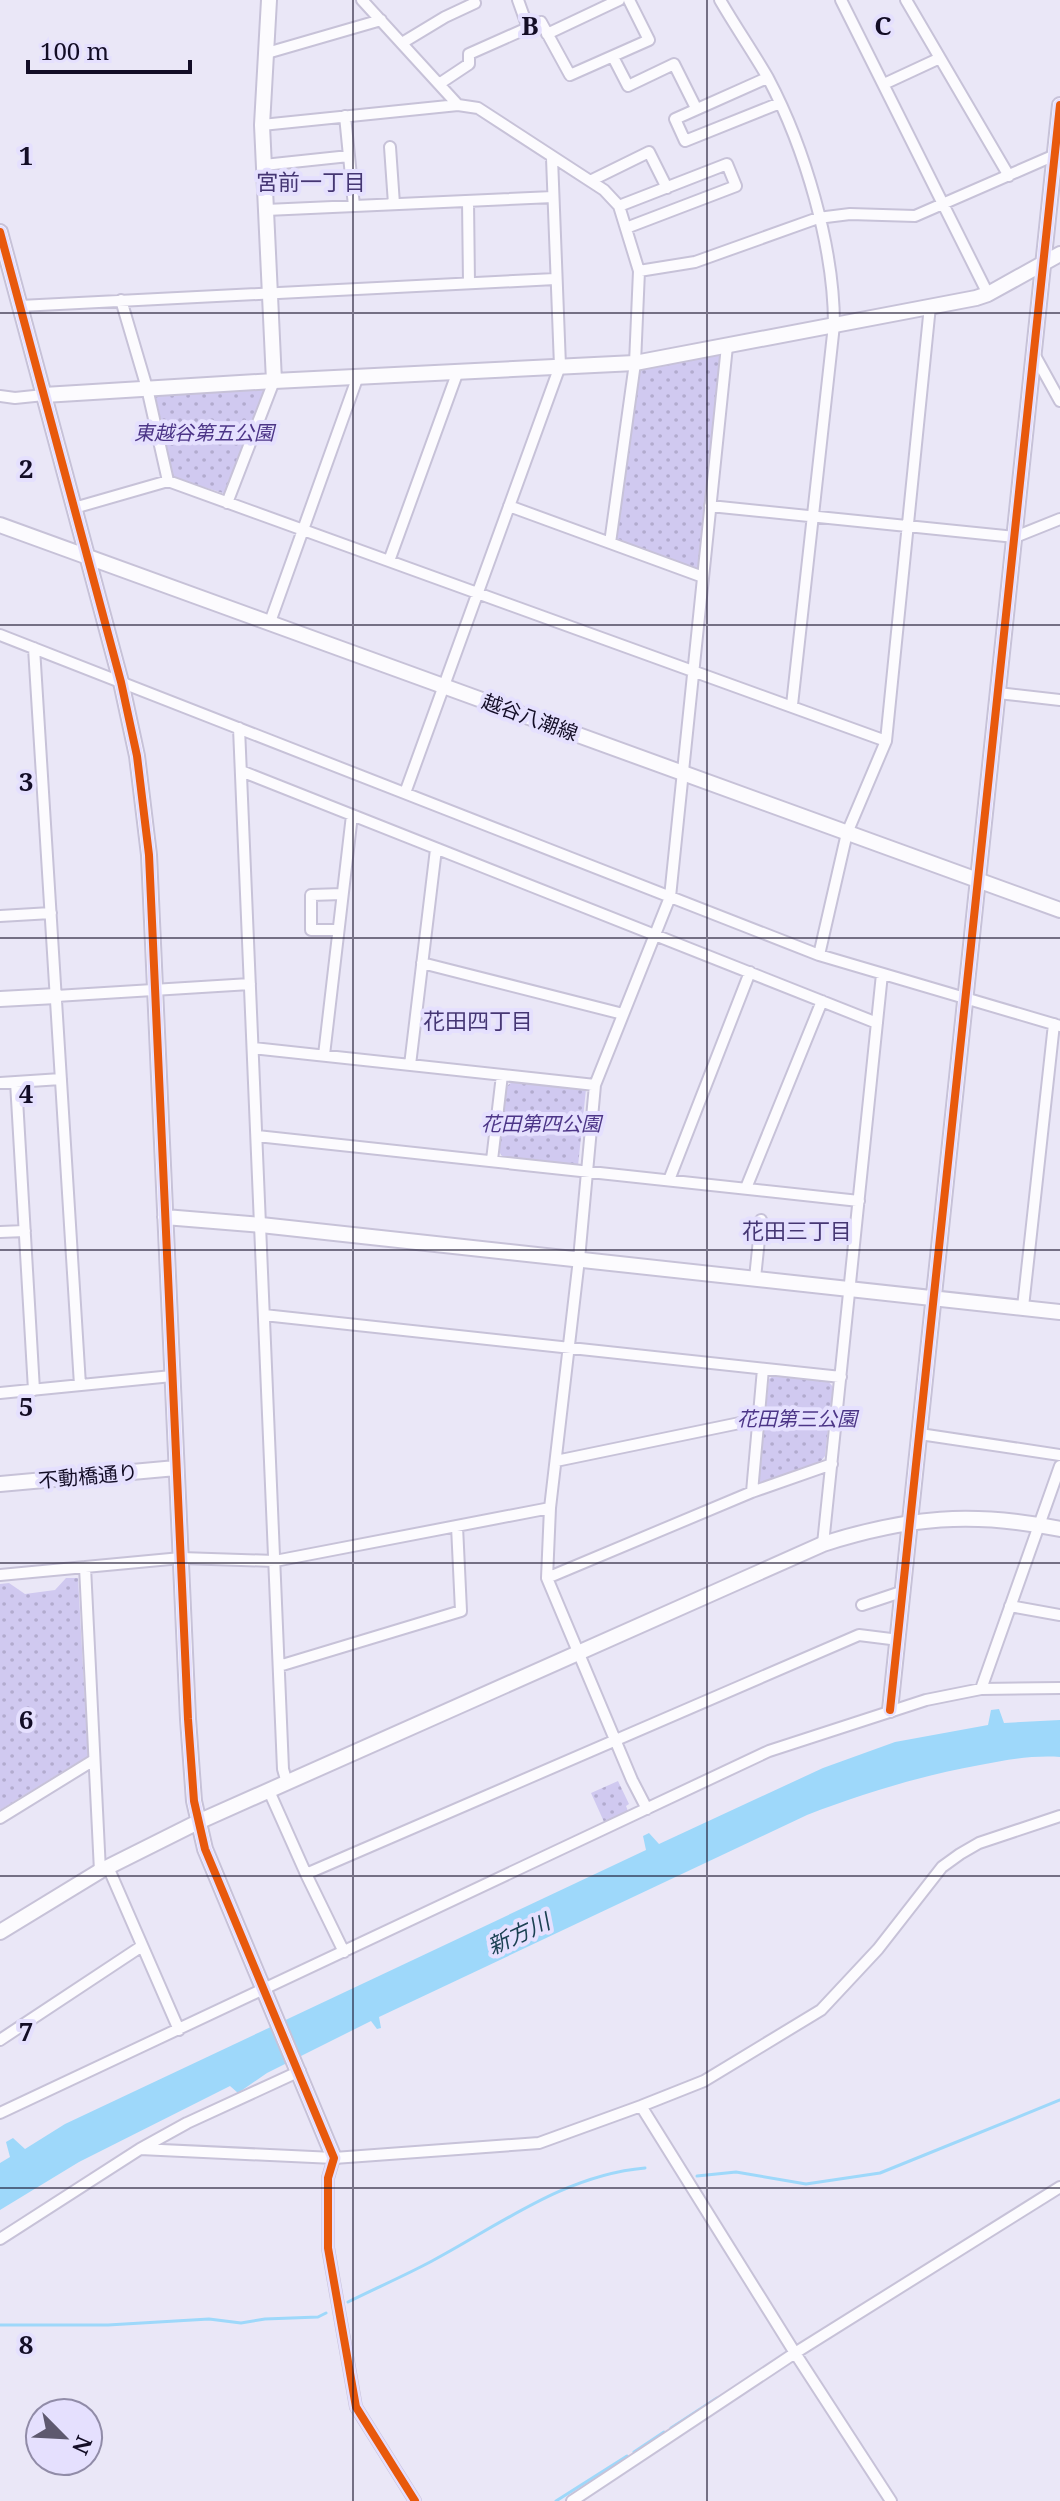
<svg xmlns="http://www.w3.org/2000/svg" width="1060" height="2501" viewBox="0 0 1060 2501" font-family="'Noto Serif','Noto Sans JP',serif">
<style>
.park{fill:url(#park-dots)}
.water{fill:#9ed8fa}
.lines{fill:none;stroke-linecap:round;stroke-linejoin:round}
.stream{stroke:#9ed8fa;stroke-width:3}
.street-casing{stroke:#c7c2d8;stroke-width:14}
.secondary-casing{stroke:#c7c2d8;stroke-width:18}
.street{stroke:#fcfbfe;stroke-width:10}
.secondary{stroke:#fcfbfe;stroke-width:14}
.cycleway-casing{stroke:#e5e0fe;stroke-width:13}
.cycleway{stroke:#e8590c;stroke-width:8}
.grid{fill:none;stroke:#130d26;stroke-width:2;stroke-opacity:0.55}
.labels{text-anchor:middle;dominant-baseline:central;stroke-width:8;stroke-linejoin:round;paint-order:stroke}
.park-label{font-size:20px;font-style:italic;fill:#4c3587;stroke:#e5e0fe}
.street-label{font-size:20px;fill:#130d26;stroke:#e5e0fe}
.neighbourhood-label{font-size:22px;fill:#453673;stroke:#e5e0fe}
.water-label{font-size:22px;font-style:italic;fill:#1b4153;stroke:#e5e0fe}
.grid-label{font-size:26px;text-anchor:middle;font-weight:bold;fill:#130d26;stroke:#e5e0fe;stroke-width:8;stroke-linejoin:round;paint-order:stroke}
</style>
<defs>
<pattern id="park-dots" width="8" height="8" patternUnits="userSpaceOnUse" patternTransform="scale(2)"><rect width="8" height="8" fill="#d0c9f0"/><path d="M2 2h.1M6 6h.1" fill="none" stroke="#b2abce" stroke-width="1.8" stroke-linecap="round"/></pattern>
</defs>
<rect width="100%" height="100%" fill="#eae7f7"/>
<path class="park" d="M 723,352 L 702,573 L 614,541 L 639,367 Z
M 268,386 L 226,494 L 172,477 L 153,393 Z
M 512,1082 L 586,1089 L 578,1166 L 503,1157 L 499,1152 L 507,1086 Z
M 774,1375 L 828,1381 L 833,1387 L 825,1456 L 821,1461 L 762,1484 L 758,1481 L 769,1379 Z
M 66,1578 L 78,1578 L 88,1756 L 0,1810 L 0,1584 L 9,1583 L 25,1594 L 55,1590 Z
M 618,1781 L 629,1804 L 626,1806 L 629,1814 L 605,1824 L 591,1793 Z"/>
<path class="water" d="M 999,1709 L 1004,1723 L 1060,1720 L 1060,1757 C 1033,1755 1006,1760 980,1765 C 920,1776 864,1793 807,1815 L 379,2017 L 381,2028 L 377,2029 L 371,2021 L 267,2073 L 238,2093 L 230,2086 L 79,2162 L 0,2210 L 0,2163 L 10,2157 L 6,2142 L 13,2138 L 25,2149 L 65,2124 L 646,1850 L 643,1836 L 649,1833 L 659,1844 L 823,1768 L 895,1742 L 988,1725 L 991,1710 Z"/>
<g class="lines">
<path class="stream" d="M 697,2176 L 736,2172 L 806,2184 L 880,2173 L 1060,2100
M 348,2302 C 376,2288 404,2276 432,2261 C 501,2224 565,2175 645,2168
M 0,2325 L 108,2325 L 209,2319 L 241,2323 L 265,2319 L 318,2317 L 326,2313
M 671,2428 L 717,2398
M 634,2452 L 664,2432
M 556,2501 L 627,2456"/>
<g class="street-casing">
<path id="street" d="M 362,0 L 458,105 L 478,108 L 604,190 L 619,206 L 639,271 L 635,363 L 610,543
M 518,0 L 528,28
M 720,0 C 735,26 753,52 768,78 C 805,148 834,247 834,325 L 792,705
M 841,0 L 988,294
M 906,0 L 1009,176
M 547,34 L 619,0
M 402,43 L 445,17 L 475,3
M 267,53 L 381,20
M 613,57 L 628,86 L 674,64 L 696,108
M 767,78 L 675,119 L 685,141 L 780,103
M 439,84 L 469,64 L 469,54 L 541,22 L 570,75 L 649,40 L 629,0
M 884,84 L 940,58
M 345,116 L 354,206
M 262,125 L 458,105
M 390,147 L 394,204
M 264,165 L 349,156
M 590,181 L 649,152 L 667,188
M 468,201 L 469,283
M 619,206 L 727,164 L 736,186 L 626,228
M 266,210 L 553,197
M 639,271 L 695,262 L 818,218 L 850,214 L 915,216 L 1055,155
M 121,300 L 147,388 L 168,481
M 20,306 L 555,279
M 1034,354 L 1060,401
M 0,396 L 15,398 L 44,395
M 227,503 L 274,381
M 509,506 L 703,577
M 710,506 L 1015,537 L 1060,519
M 74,508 L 168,481 L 886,741
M 389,561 L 458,371
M 270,622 L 358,376
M 0,635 L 819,955 L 1060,1026
M 34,648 L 80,1385
M 998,693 L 1060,700
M 239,728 L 283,1769 L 287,1783
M 241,771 L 877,1023
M 405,793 L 560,366 L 552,158
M 0,916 L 51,913
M 338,930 L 311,930 L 311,895 L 342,894
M 819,955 L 847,833 L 886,741 L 930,306
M 422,963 L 623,1014
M 56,996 L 250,984
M 253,1048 L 595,1085
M 324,1055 L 352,815
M 410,1065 L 436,849
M 16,1082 L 34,1390
M 0,1083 L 61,1079
M 257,1136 L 859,1201
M 492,1160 L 502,1075
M 669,1180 L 750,972
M 746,1188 L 822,1001
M 0,1232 L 25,1231
M 755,1278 L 761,1220
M 1023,1307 L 1054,1024
M 264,1315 L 841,1377
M 0,1393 L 172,1376
M 920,1434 L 1060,1455
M 556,1461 L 759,1419
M 752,1492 L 763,1369
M 823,1544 L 882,974
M 85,1567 L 100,1871
M 0,1575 L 181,1558 L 275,1561 L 550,1508
M 547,1578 L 752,1492 L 832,1464
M 862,1605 L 904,1591
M 1010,1606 L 1060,1615
M 279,1666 L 461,1611 L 457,1526
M 981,1689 L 1060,1466
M 269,1791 L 306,1874 L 859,1635 L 899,1640
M 647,1809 L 632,1780 L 547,1578 L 550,1508 L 579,1259 L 595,1085 L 670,897 L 727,346
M 0,1818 L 94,1760
M 108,1867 L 179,2030
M 306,1874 L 344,1952
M 0,2040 L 142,1946
M 641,2106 L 795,2353 L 891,2501
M 0,2113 L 769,1751 L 926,1700 L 981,1689 L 1060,1688
M 140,2149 L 334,2158 L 539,2143 L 641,2106 L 704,2081 L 821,2010 L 878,1949 L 942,1867 L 960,1854 L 979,1843 L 1060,1816
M 334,2158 L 328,2178 L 328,2248 L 356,2407 L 415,2501
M 0,2239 L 140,2149 L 187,2123 L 300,2071
M 572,2501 L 795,2353 L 1060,2187"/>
</g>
<g class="secondary-casing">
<path id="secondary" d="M 269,0 L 262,125 L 274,381
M 0,232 L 121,682 L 137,756 L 149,855 L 188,1719 L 194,1801 L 205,1849 L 334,2158
M 44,395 L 274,381 L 635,363 L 976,298 L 988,294 L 1060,254
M 0,525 L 1060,910
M 0,999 L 56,996
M 165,1217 L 261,1225 L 1060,1312
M 0,1484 L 176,1468
M 890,1710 L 1060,105
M 0,1932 L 100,1871 L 198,1822 L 823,1544 C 908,1517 972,1511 1060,1529"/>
</g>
<use href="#street" class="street"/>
<use href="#secondary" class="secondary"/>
<g class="cycleway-casing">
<path id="cycleway" d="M 0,232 L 121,682 L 137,756 L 149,855 L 188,1719 L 194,1801 L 205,1849 L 334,2158 L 328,2178 L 328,2248 L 356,2407 L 415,2501
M 890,1710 L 1060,105"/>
</g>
<use href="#cycleway" class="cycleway"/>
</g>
<path class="grid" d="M 353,0 L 353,2501M 707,0 L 707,2501M 0,313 L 1060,313M 0,625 L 1060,625M 0,938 L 1060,938M 0,1250 L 1060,1250M 0,1563 L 1060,1563M 0,1876 L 1060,1876M 0,2188 L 1060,2188"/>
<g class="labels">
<g class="park-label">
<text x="204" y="432">東越谷第五公園</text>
<text x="541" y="1123">花田第四公園</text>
<text x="797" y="1418">花田第三公園</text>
</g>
<g class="street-label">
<text transform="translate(530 717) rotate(20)">越谷八潮線</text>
<text transform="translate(88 1476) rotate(-5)">不動橋通り</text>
</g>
<g class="neighbourhood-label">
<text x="311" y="181">宮前一丁目</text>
<text x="478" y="1020">花田四丁目</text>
<text x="797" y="1230">花田三丁目</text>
</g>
<g class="water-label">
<text transform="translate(518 1933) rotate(-25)">新方川</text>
</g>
</g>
<g class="grid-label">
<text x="530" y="35">B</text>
<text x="883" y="35">C</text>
<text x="26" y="165">1</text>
<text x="26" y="478">2</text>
<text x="26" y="791">3</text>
<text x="26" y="1103">4</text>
<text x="26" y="1416">5</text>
<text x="26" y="1729">6</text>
<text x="26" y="2041">7</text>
<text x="26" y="2354">8</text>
</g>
<g transform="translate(64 2437) rotate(114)"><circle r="38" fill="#e5e0fe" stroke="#918ca8" stroke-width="2"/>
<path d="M0-6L14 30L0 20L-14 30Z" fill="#5e596f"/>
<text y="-12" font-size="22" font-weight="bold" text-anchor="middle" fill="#130d26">N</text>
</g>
<path d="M28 60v12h162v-12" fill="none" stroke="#130d26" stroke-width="4"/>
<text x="40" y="60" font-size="24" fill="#130d26" stroke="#e5e0fe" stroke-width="6" paint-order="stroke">100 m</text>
</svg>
